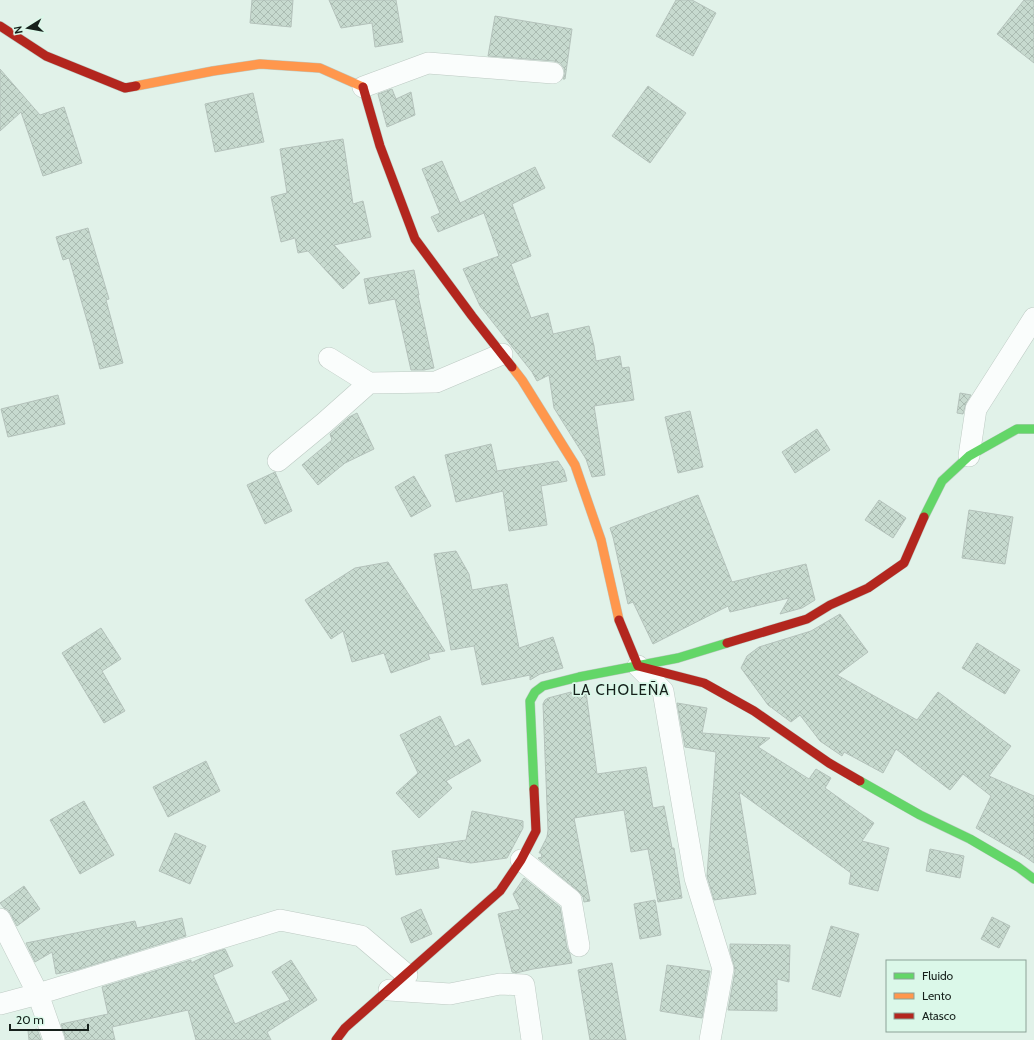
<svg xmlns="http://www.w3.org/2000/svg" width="1034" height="1040" viewBox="0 0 1034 1040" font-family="Cabin,sans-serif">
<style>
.building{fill:url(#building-cross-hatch);stroke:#b4c2bb}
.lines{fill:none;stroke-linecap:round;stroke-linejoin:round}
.street-casing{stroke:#bdcac3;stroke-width:22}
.fast-casing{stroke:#bdcac3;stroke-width:10}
.slow-casing{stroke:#bdcac3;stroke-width:10}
.jam-casing{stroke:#bdcac3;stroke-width:10}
.street{stroke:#fafdfc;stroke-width:21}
.fast{stroke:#63d668;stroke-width:9}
.slow{stroke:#ff974d;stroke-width:9}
.jam{stroke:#b3261e;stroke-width:9}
.labels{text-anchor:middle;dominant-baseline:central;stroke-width:3.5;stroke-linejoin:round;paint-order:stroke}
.quarter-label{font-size:15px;letter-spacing:1px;fill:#16201b;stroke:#dbf8e9}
</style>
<defs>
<pattern id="building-cross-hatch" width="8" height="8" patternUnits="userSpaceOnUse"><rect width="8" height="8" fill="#c7dacf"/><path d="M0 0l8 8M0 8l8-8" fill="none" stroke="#aabbb1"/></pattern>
</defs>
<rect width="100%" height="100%" fill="#e1f2e9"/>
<path class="building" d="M 252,0 L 293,0 L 291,27 L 250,23 Z
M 329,0 L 396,0 L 403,42 L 375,47 L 372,23 L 341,28 Z
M 676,0 L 692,0 L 716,13 L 693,56 L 656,36 Z
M 1024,0 L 1034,0 L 1034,63 L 997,34 Z
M 495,16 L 572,29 L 565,79 L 563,79 L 565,74 L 564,68 L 560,63 L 554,61 L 488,56 Z
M 0,69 L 40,115 L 64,107 L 82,163 L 43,176 L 21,112 L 0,131 Z
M 648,86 L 686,113 L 650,163 L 612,136 Z
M 392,89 L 396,99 L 411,92 L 415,115 L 387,127 L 378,94 Z
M 253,93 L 264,142 L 215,152 L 205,104 Z
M 343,139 L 353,204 L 363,201 L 371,237 L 334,245 L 360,273 L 343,289 L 308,251 L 298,253 L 295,238 L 281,242 L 271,197 L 287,193 L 280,149 Z
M 442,161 L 460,203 L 535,167 L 545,188 L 512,204 L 531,256 L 511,264 L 531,318 L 548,313 L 553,334 L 589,326 L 594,346 L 596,361 L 620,356 L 622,368 L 629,367 L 634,400 L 594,406 L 605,475 L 592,477 L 586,459 L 554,408 L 549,375 L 537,381 L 532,372 L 480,306 L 463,269 L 499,256 L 484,213 L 438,232 L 431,217 L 440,213 L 422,169 Z
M 88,228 L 109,299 L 106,300 L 123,363 L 100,369 L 92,338 L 69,258 L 63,260 L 56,237 Z
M 414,270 L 419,295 L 418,295 L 434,368 L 424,370 L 411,370 L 395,299 L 369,304 L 364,279 Z
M 960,393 L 971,395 L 966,403 L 963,414 L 957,413 Z
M 58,395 L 65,424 L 8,437 L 1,409 Z
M 690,411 L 703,467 L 678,473 L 665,417 Z
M 357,413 L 374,449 L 345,463 L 318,485 L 302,465 L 332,440 L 330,434 L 349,417 Z
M 817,429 L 830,450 L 795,473 L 782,452 Z
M 491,444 L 497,471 L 558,461 L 564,470 L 567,481 L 541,486 L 547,525 L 509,531 L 503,491 L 456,502 L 445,455 Z
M 275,472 L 292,511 L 265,524 L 247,485 Z
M 414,476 L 431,506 L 411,517 L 395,487 Z
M 698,495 L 732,582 L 806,564 L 815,600 L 802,608 L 780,614 L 789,598 L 730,612 L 728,606 L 653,644 L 633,602 L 628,604 L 613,537 L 610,528 Z
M 879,500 L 906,518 L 893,538 L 865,520 Z
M 969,510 L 1013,517 L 1005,564 L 962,558 Z
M 456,551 L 469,574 L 472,590 L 507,584 L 519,648 L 553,637 L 563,668 L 540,674 L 530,680 L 530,675 L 482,685 L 474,646 L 451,650 L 434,554 Z
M 388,562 L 445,651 L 428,654 L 430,659 L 391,673 L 384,653 L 352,662 L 343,631 L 331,639 L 305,600 L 355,568 Z
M 840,614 L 868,652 L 837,675 L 917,720 L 938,692 L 1011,746 L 989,776 L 1034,796 L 1034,863 L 1024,856 L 976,828 L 991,796 L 963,774 L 950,790 L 896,749 L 883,773 L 844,752 L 842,756 L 820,741 L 800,715 L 791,722 L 768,705 L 741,668 L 747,656 L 759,647 L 811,631 Z
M 101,628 L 121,659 L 102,671 L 125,711 L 104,723 L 62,653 Z
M 977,643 L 1020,670 L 1005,694 L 962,668 Z
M 571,692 L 572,694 L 586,692 L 597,774 L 646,767 L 653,808 L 664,806 L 672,848 L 674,848 L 682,898 L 658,902 L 648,849 L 631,852 L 624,810 L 574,818 L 590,901 L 584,902 L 583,897 L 578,891 L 538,858 L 542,857 L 541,853 L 539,853 L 547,837 L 548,830 L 543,704 L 545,700 L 548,698 Z
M 677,703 L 707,708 L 702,733 L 770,738 L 758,747 L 809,779 L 816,769 L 831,778 L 825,788 L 874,823 L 862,841 L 889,848 L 878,891 L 849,884 L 851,873 L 739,792 L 756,894 L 714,900 L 707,876 L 716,752 L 685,747 Z
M 440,716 L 455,747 L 469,739 L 481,761 L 446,781 L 452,788 L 419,818 L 396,793 L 418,773 L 400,735 Z
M 206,761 L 220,791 L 168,817 L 153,787 Z
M 84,801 L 114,855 L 80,874 L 50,820 Z
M 472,811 L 523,821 L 523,828 L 507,858 L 471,863 L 437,857 L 439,868 L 396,875 L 392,851 L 466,840 Z
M 175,833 L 206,846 L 190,884 L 159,871 Z
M 930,849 L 964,856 L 960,878 L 926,871 Z
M 524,878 L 560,907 L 567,948 L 570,954 L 572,963 L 533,969 L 516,973 L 512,972 L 498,914 L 520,909 L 513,894 Z
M 24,886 L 40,909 L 17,926 L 10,913 L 7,909 L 4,908 L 0,903 Z
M 655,900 L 661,935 L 640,939 L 634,904 Z
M 421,909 L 432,934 L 411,943 L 401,918 Z
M 992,917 L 1010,926 L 999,948 L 981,939 Z
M 182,918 L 186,936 L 76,970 L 56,974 L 52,952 L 35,962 L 26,943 L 135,921 L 137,928 Z
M 831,926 L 859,934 L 840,997 L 812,989 Z
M 730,944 L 790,945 L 789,982 L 777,979 L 777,1011 L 728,1010 L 735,971 L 734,965 L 730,951 Z
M 225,949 L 233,966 L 213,975 L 235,1024 L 290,1000 L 272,972 L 291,960 L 317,1000 L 267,1032 L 271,1040 L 196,1040 L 188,1010 L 112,1027 L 115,1040 L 66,1040 L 65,1036 L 61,1024 L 108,1014 L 102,987 L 191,960 L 191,963 L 212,953 Z
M 612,963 L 626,1040 L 590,1040 L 578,970 Z
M 667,965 L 710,971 L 702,1018 L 660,1011 Z
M 37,1029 L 41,1040 L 29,1040 L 28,1031 Z"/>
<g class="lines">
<g class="street-casing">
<path id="street" d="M 363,87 L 428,63 L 553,73
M 329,358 L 369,383 L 436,382 L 502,354
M 969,456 L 976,409 L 1034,318
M 278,461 L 324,423 L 369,383
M 638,666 L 663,691 L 695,878 L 723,969 L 710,1040
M 521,860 L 571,900 L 579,946
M 0,919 L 38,994 L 54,1040
M 389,990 L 450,994 L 500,984 L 524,985 L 532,1040
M 0,1004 L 38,994 L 280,920 L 361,936 L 407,975"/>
</g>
<g class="fast-casing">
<path id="fast" d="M 924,517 L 942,481 L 969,456 L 1017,429 L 1034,429
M 860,781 L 920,815 L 970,839 L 1018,867 L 1034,879
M 534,789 L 530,701 L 535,692 L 543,686 L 579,677 L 678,658 L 727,643"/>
</g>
<g class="slow-casing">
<path id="slow" d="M 136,86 L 213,71 L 260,64 L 320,68 L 363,87
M 512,367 L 522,380 L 575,465 L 601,540 L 619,620"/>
</g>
<g class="jam-casing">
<path id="jam" d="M 0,26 L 46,56 L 125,88 L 136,86
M 363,87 L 380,146 L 415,239 L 472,316 L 512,367
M 619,620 L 638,666 L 704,683 L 754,711 L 829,763 L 860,781
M 727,643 L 807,619 L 830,605 L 868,588 L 904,563 L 924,517
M 336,1040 L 345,1028 L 500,891 L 521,860 L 536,831 L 534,789"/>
</g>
<use href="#street" class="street"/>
<use href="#fast" class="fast"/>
<use href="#slow" class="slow"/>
<use href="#jam" class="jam"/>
</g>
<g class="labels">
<g class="quarter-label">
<text x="621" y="690">LA CHOLEÑA</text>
</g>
</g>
<rect x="886" y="960" width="140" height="72" fill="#dbf8e9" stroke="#8ca297"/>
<rect x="894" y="973" width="20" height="6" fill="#63d668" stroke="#8ca297"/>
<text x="922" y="980" font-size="12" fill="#16201b">Fluido</text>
<rect x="894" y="993" width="20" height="6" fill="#ff974d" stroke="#8ca297"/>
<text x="922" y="1000" font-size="12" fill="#16201b">Lento</text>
<rect x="894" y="1013" width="20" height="6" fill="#b3261e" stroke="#8ca297"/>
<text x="922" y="1020" font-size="12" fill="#16201b">Atasco</text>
<g transform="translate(28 28) rotate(259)" stroke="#dbf8e9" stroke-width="3" paint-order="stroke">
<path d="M0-3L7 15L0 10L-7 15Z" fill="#16201b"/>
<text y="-6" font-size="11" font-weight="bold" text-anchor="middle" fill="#16201b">N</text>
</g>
<path d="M10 1024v6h78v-6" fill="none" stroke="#16201b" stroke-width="2"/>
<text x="16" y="1024" font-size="12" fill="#16201b" stroke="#dbf8e9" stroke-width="3" paint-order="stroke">20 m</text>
</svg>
